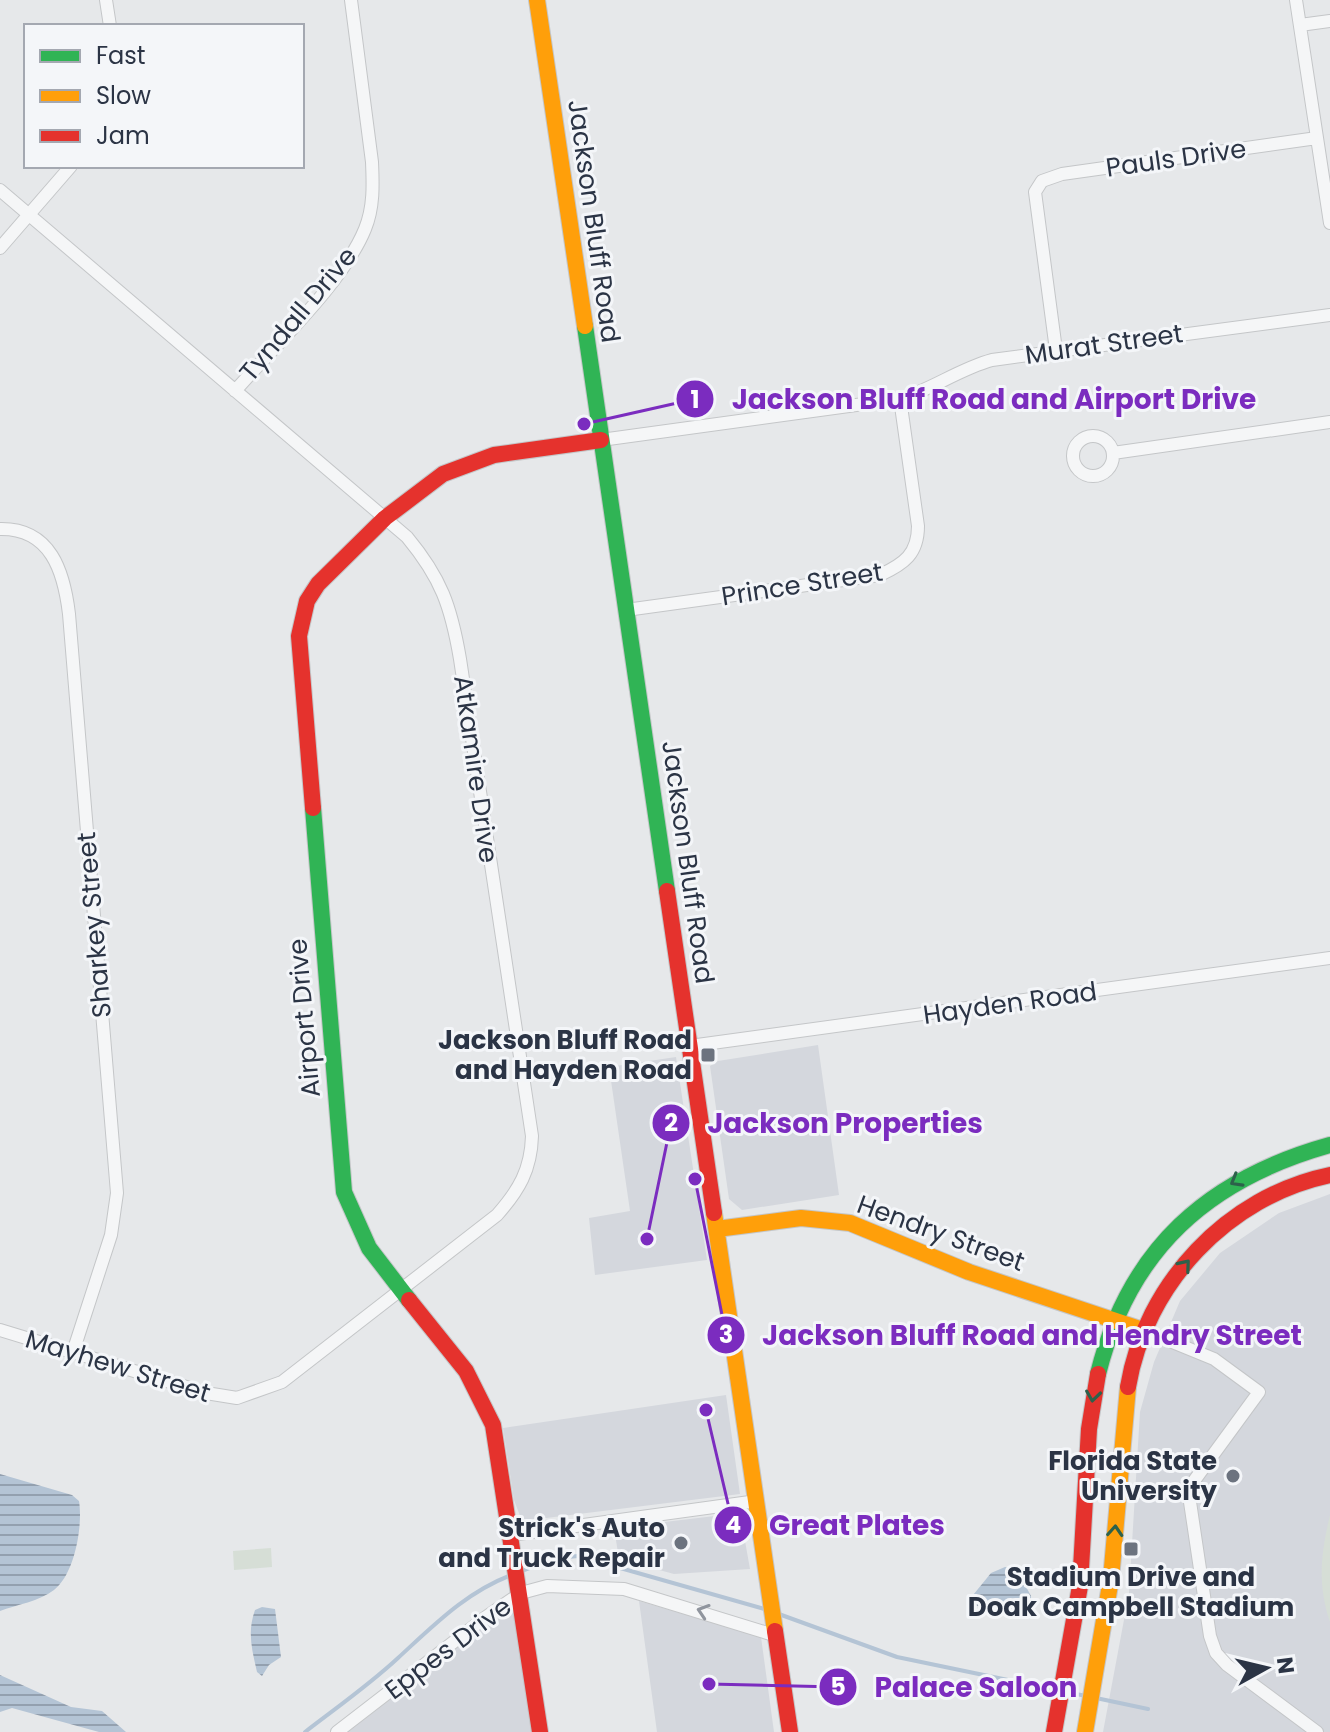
<svg xmlns="http://www.w3.org/2000/svg" width="1330" height="1732" viewBox="0 0 1330 1732" font-family="Poppins,sans-serif">
<style>
.built{fill:#d4d7dd}
.green{fill:#d6ded6}
.water{fill:url(#water-rules)}
.lines{fill:none;stroke-linecap:round;stroke-linejoin:round}
.stream{stroke:#b4c4d5;stroke-width:4}
.street-casing{stroke:#c4c6c8;stroke-width:14}
.fast-casing{stroke:#c4c6c8;stroke-width:18}
.slow-casing{stroke:#c4c6c8;stroke-width:18}
.jam-casing{stroke:#c4c6c8;stroke-width:18}
.street{stroke:#f5f6f7;stroke-width:12}
.fast{stroke:#30b455;stroke-width:16}
.slow{stroke:#ff9f0a;stroke-width:16}
.jam{stroke:#e5322d;stroke-width:16}
.oneway{stroke:#2d614b}
.oneway2{stroke:#90959e}
.poi-dot{fill:#6c737f;stroke:#f4f6f9;stroke-width:3}
.labels{text-anchor:middle;dominant-baseline:central;stroke-width:6;stroke-linejoin:round;paint-order:stroke}
.street-label{font-size:26px;fill:#2b3445;stroke:#f4f6f9}
.poi-label{font-size:26px;font-weight:bold;fill:#2b3445;stroke:#f4f6f9;text-anchor:end}
.leader{fill:none;stroke:#7b2cbf;stroke-width:3}
.callout-dot{fill:#7b2cbf;stroke:#f4f6f9;stroke-width:3}
.mark-label{font-size:24px;text-anchor:middle;font-weight:bold;fill:#fff}
.callout-label{font-size:28px;text-anchor:middle;font-weight:bold;fill:#7b2cbf;stroke:#f4f6f9;stroke-width:6;stroke-linejoin:round;paint-order:stroke}
</style>
<defs>
<pattern id="water-rules" width="6" height="5" patternUnits="userSpaceOnUse" patternTransform="scale(2)"><rect width="6" height="5" fill="#b4c4d5"/><path d="M0 2.5h6" fill="none" stroke="#93a0af"/></pattern>
</defs>
<rect width="100%" height="100%" fill="#e6e8ea"/>
<path class="built" d="M 818,1045 L 839,1195 L 742,1210 L 729,1199 L 710,1066 L 718,1061 Z
M 676,1057 L 707,1260 L 595,1275 L 589,1218 L 630,1211 L 609,1067 Z
M 1330,1194 L 1330,1732 L 1103,1732 L 1129,1593 L 1140,1412 L 1154,1362 L 1180,1301 L 1220,1253 L 1279,1213 Z
M 726,1395 L 740,1494 L 522,1521 L 514,1500 L 503,1428 Z
M 740,1513 L 750,1569 L 674,1574 L 619,1559 L 614,1528 Z
M 639,1601 L 761,1637 L 774,1732 L 657,1732 Z
M 510,1611 L 517,1618 L 532,1732 L 348,1732 L 503,1612 Z"/>
<path class="green" d="M 1330,1515 L 1330,1622 C 1317,1584 1321,1553 1330,1515 Z
M 271,1548 L 272,1567 L 234,1570 L 233,1551 Z"/>
<path class="water" d="M 0,1474 L 72,1495 L 79,1501 C 83,1525 75,1574 54,1590 C 40,1601 16,1605 0,1611 Z
M 1005,1567 L 1016,1568 L 1031,1596 L 1031,1614 L 972,1605 L 969,1600 L 991,1573 Z
M 262,1607 L 275,1609 L 281,1657 L 269,1665 L 262,1676 L 257,1672 C 252,1650 247,1632 255,1610 Z
M 0,1675 L 71,1707 L 102,1711 L 126,1732 L 99,1732 L 12,1708 L 0,1712 Z"/>
<g class="lines">
<path class="stream" d="M 522,1571 L 557,1558 L 578,1556 L 768,1610
M 776,1613 L 897,1657 L 1056,1690
M 1064,1692 L 1087,1696
M 1096,1698 L 1148,1709
M 305,1732 C 336,1708 369,1685 398,1658 C 434,1625 467,1591 514,1574"/>
<g class="street-casing">
<path id="street" d="M 106,0 L 110,26
M 1296,0 L 1330,223
M 1300,25 L 1330,21
M 0,190 L 407,537 C 441,578 451,606 460,659 L 532,1136 C 531,1170 519,1190 497,1215 L 282,1382 L 237,1398 L 206,1393 L 0,1330
M 0,248 L 71,166
M 1056,350 L 1035,192 L 1042,181 L 1062,174 L 1317,138
M 235,391 C 274,346 343,283 365,229 C 374,207 373,184 372,162 L 351,0
M1073 456a20 20 0 1 1 40 0a20 20 0 1 1-40 0Z
M 601,440 L 900,399 C 933,389 959,369 992,360 L 1330,315
M 1113,453 L 1330,422
M 0,529 C 51,528 64,572 69,614 L 117,1193 L 111,1235 L 73,1352
M 626,610 L 880,575 C 904,564 918,554 918,526 L 900,399
M 690,1046 L 1330,958
M 1143,1330 L 1214,1359 L 1259,1392 L 1191,1485 L 1190,1502 L 1210,1636 L 1216,1653 L 1227,1665 L 1317,1732
M 511,1535 L 757,1501
M 337,1732 L 486,1617 L 521,1593 L 547,1586 L 624,1589 L 777,1636"/>
</g>
<g class="fast-casing">
<path id="fast" d="M 585,326 L 667,891
M 313,808 L 344,1192 L 369,1248 L 409,1300
M 1098,1374 C 1129,1249 1208,1179 1330,1145"/>
</g>
<g class="slow-casing">
<path id="slow" d="M 537,0 L 585,326
M 714,1213 L 775,1631
M 717,1229 L 801,1218 L 850,1223 L 969,1272 L 1143,1330
M 1085,1732 L 1111,1579 L 1128,1387"/>
</g>
<g class="jam-casing">
<path id="jam" d="M 313,808 L 299,636 L 307,601 L 318,584 L 385,518 L 443,474 L 494,455 L 601,440
M 667,891 L 714,1213
M 409,1300 L 466,1371 L 493,1425 L 540,1732
M 1128,1387 C 1145,1284 1228,1196 1330,1175
M 775,1631 L 790,1732
M 1054,1732 L 1080,1586 L 1089,1429 L 1098,1374"/>
</g>
<use href="#street" class="street"/>
<use href="#fast" class="fast"/>
<use href="#slow" class="slow"/>
<use href="#jam" class="jam"/>
</g>
<defs><path id="oneway-chevron" d="M-2-3.5L2.5 0L-2 3.5" fill="none" stroke-width="1.6" stroke-linecap="round" stroke-linejoin="round" transform="scale(2)"/></defs>
<g class="oneway">
<use href="#oneway-chevron" transform="translate(1236 1181) rotate(150)"/>
<use href="#oneway-chevron" transform="translate(1185 1265) rotate(-50)"/>
<use href="#oneway-chevron" transform="translate(1093 1396) rotate(98)"/>
<use href="#oneway-chevron" transform="translate(1115 1531) rotate(-86)"/>
</g>
<use class="oneway2" href="#oneway-chevron" transform="translate(703 1611) rotate(-162)"/>
<g class="poi-dot">
<rect x="700" y="1047" width="16" height="16" rx="4"/>
<circle cx="1233" cy="1476" r="8"/>
<circle cx="681" cy="1543" r="8"/>
<rect x="1123" y="1541" width="16" height="16" rx="4"/>
</g>
<g class="labels">
<g class="street-label">
<text transform="translate(1176 158) rotate(-8)">Pauls Drive</text>
<text transform="translate(594 221) rotate(82)">Jackson Bluff Road</text>
<text transform="translate(298 314) rotate(-50)">Tyndall Drive</text>
<text transform="translate(1104 344) rotate(-8)">Murat Street</text>
<text transform="translate(802 584) rotate(-9)">Prince Street</text>
<text transform="translate(476 769) rotate(82)">Atkamire Drive</text>
<text transform="translate(688 862) rotate(82)">Jackson Bluff Road</text>
<text transform="translate(94 925) rotate(-95)">Sharkey Street</text>
<text transform="translate(1010 1003) rotate(-8)">Hayden Road</text>
<text transform="translate(304 1018) rotate(-95)">Airport Drive</text>
<text transform="translate(941 1233) rotate(20)">Hendry Street</text>
<text transform="translate(118 1366) rotate(17)">Mayhew Street</text>
<text transform="translate(448 1648) rotate(-37)">Eppes Drive</text>
</g>
<g class="poi-label">
<text x="692" y="1040">Jackson Bluff Road<tspan x="692" dy="30">and Hayden Road</tspan></text>
<text x="1217" y="1461">Florida State<tspan x="1217" dy="30">University</tspan></text>
<text x="665" y="1528">Strick's Auto<tspan x="665" dy="30">and Truck Repair</tspan></text>
<text x="1131" y="1577" text-anchor="middle">Stadium Drive and<tspan x="1131" dy="30">Doak Campbell Stadium</tspan></text>
</g>
</g>
<path class="leader" d="M584 424L695 399M647 1239L671 1123M695 1179L726 1335M706 1410L733 1525M709 1684L838 1687"/>
<g class="callout-dot">
<circle cx="584" cy="424" r="8"/>
<circle cx="647" cy="1239" r="8"/>
<circle cx="695" cy="1179" r="8"/>
<circle cx="706" cy="1410" r="8"/>
<circle cx="709" cy="1684" r="8"/>
<circle cx="695" cy="399" r="20"/>
<circle cx="671" cy="1123" r="20"/>
<circle cx="726" cy="1335" r="20"/>
<circle cx="733" cy="1525" r="20"/>
<circle cx="838" cy="1687" r="20"/>
</g>
<g class="mark-label">
<text x="695" y="408">1</text>
<text x="671" y="1131">2</text>
<text x="726" y="1343">3</text>
<text x="733" y="1533">4</text>
<text x="838" y="1695">5</text>
</g>
<g class="callout-label">
<text x="994" y="409">Jackson Bluff Road and Airport Drive</text>
<text x="845" y="1133">Jackson Properties</text>
<text x="1032" y="1345">Jackson Bluff Road and Hendry Street</text>
<text x="857" y="1535">Great Plates</text>
<text x="976" y="1697">Palace Saloon</text>
</g>
<rect x="24" y="24" width="280" height="144" fill="#f4f6f9" stroke="#a4a8b1" stroke-width="2"/>
<rect x="40" y="50" width="40" height="12" fill="#30b455" stroke="#a4a8b1" stroke-width="2"/>
<text x="96" y="64" font-size="24" fill="#2b3445">Fast</text>
<rect x="40" y="90" width="40" height="12" fill="#ff9f0a" stroke="#a4a8b1" stroke-width="2"/>
<text x="96" y="104" font-size="24" fill="#2b3445">Slow</text>
<rect x="40" y="130" width="40" height="12" fill="#e5322d" stroke="#a4a8b1" stroke-width="2"/>
<text x="96" y="144" font-size="24" fill="#2b3445">Jam</text>
<g transform="translate(1266 1668) rotate(82)" stroke="#f4f6f9" stroke-width="6" paint-order="stroke">
<path d="M0-6L14 30L0 20L-14 30Z" fill="#2b3445"/>
<text y="-12" font-size="22" font-weight="bold" text-anchor="middle" fill="#2b3445">N</text>
</g>
</svg>
